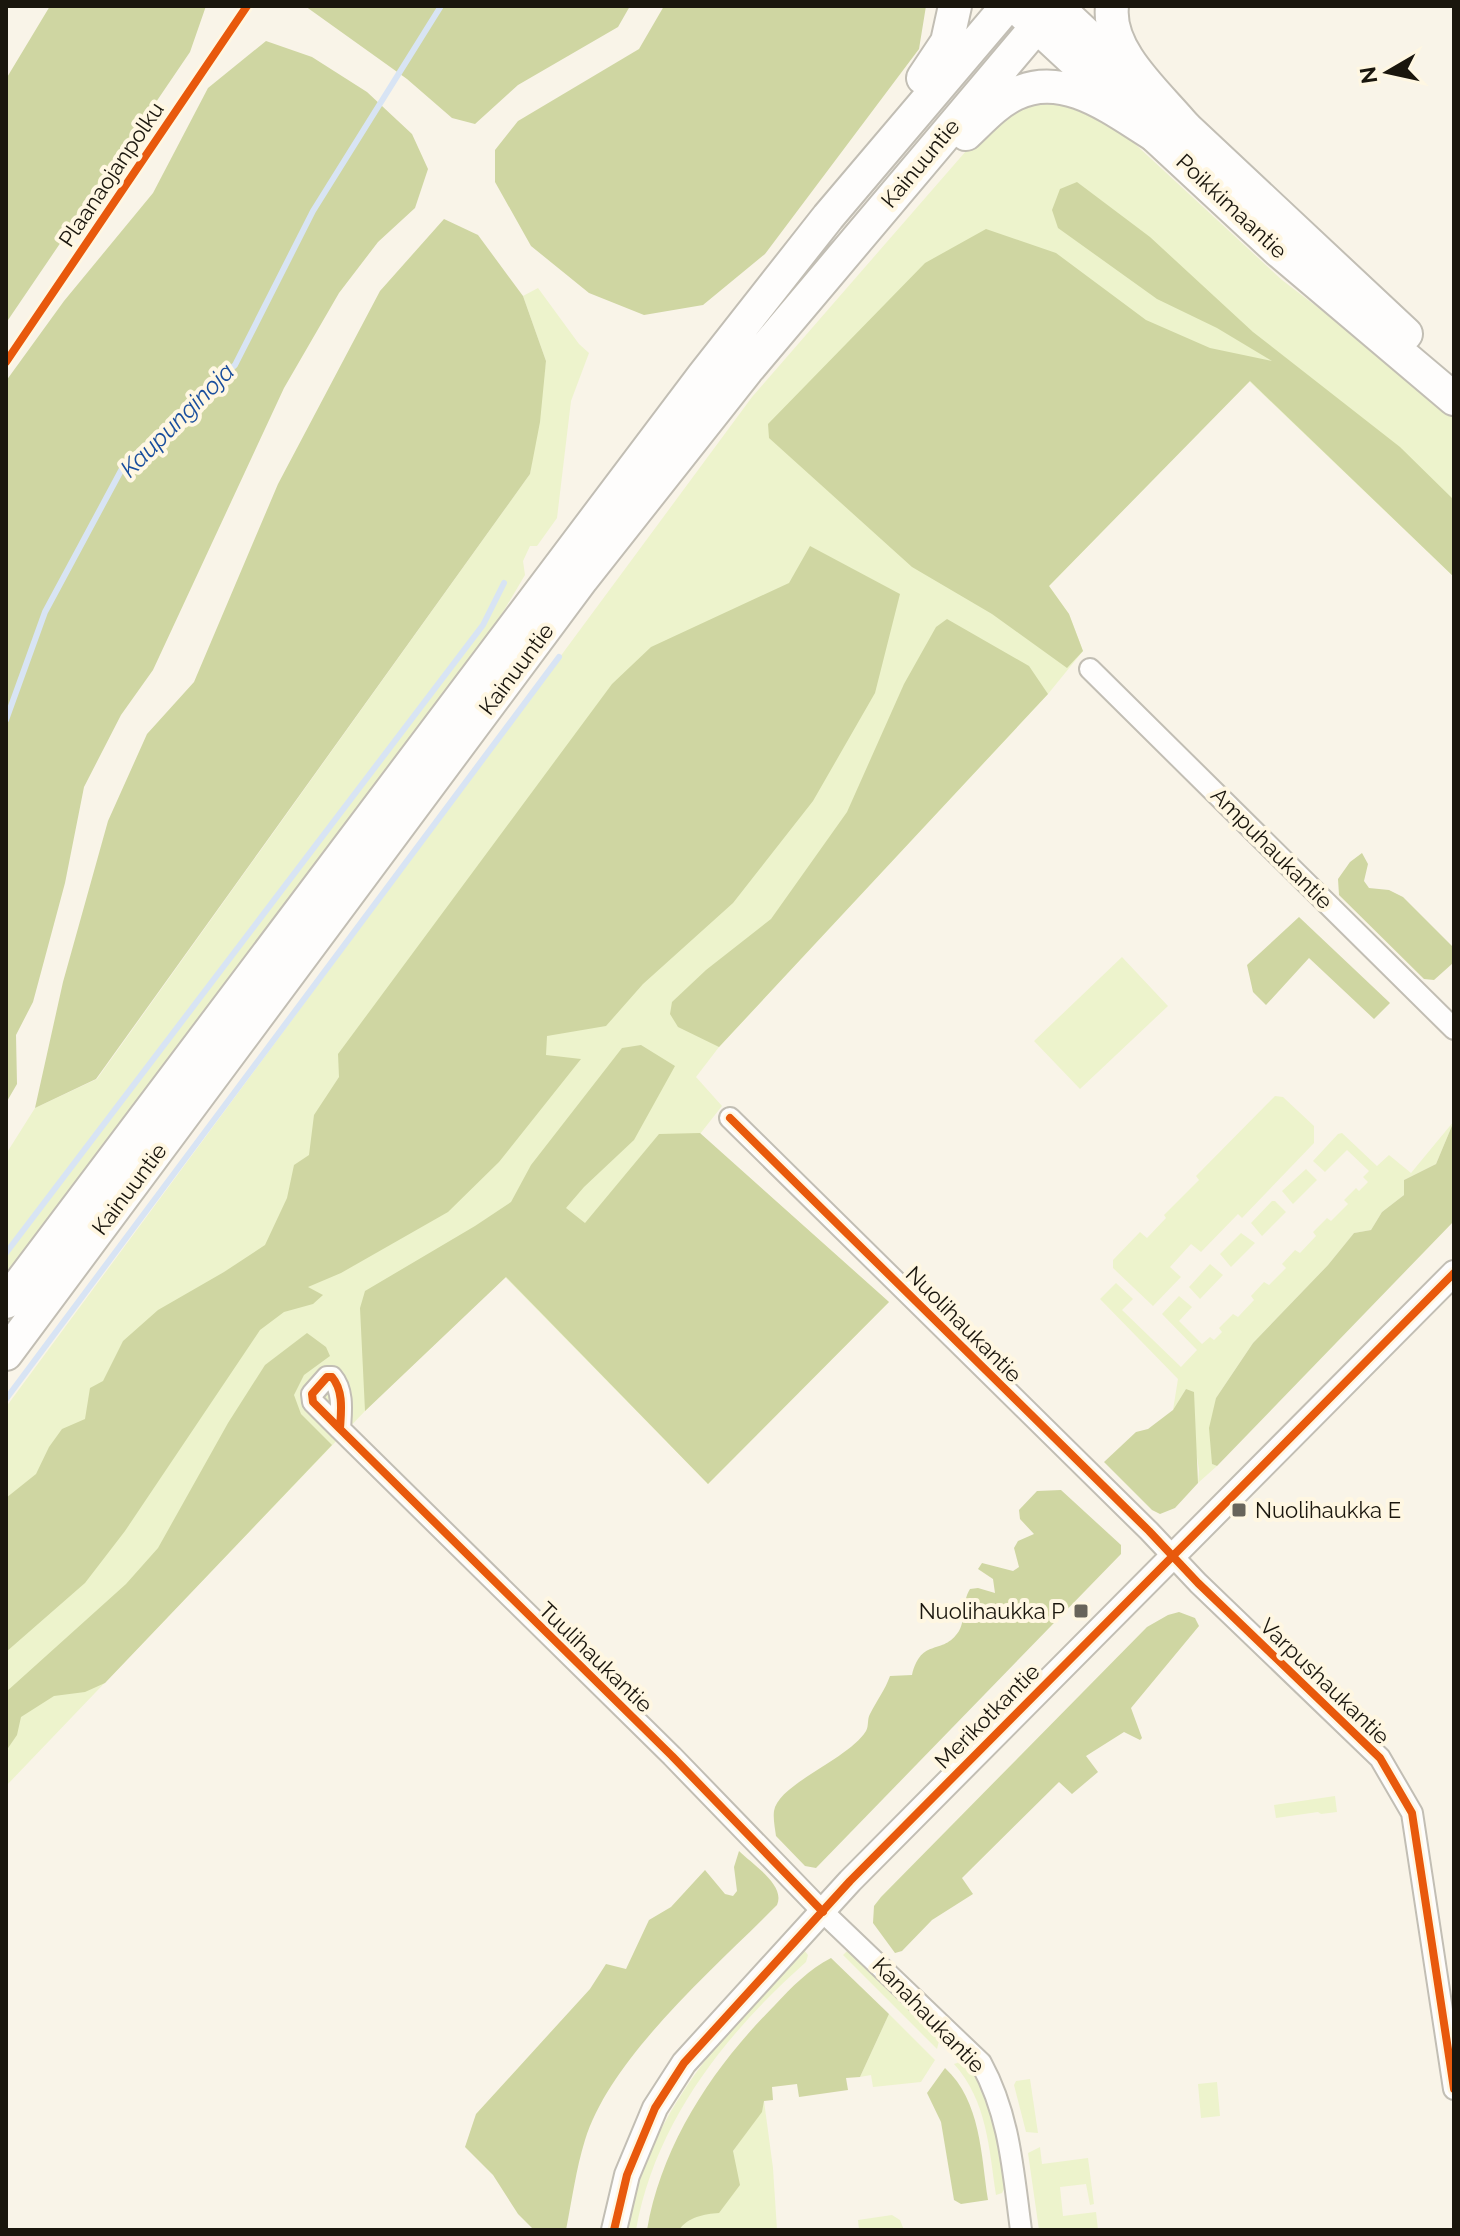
<svg xmlns="http://www.w3.org/2000/svg" width="1460" height="2236" viewBox="0 0 1460 2236" font-family="Raleway,sans-serif">
<style>
.green{fill:#edf3cc}
.forest{fill:#cfd6a2}
.lines{fill:none;stroke-linecap:round;stroke-linejoin:round}
.stream{stroke:#d8e4f4;stroke-width:6}
.minor-casing{stroke:#c2beb4;stroke-width:24}
.tertiary-casing{stroke:#c2beb4;stroke-width:28}
.primary-casing{stroke:#c2beb4;stroke-width:36}
.trunk-casing{stroke:#c2beb4;stroke-width:36}
.minor{stroke:#fefdfc;stroke-width:20}
.tertiary{stroke:#fefdfc;stroke-width:24}
.primary{stroke:#fefdfc;stroke-width:32}
.trunk{stroke:#fefdfc;stroke-width:32}
.cycleway-casing{stroke:#fff7e2;stroke-width:13}
.cycleway{stroke:#e8590c;stroke-width:8}
.poi-dot{fill:#68645a;stroke:#fff7e2;stroke-width:3}
.labels{text-anchor:middle;dominant-baseline:central;stroke-width:8;stroke-linejoin:round;paint-order:stroke}
.street-label{font-size:22px;fill:#1a160d;stroke:#fff7e2}
.poi-label{font-size:22px;fill:#1a160d;stroke:#fff7e2;text-anchor:start}
.water-label{font-size:24px;font-style:italic;fill:#194e9d;stroke:#fff7e2}
</style>
<rect width="100%" height="100%" fill="#f9f4e8"/>
<path class="green" d="M 1054,97 L 1108,119 L 1282,280 L 1454,412 L 1454,577 L 1249,381 L 1049,586 L 1069,614 L 1083,651 L 1048,694 L 719,1047 L 696,1077 L 722,1106 L 700,1134 L 889,1302 L 708,1484 L 505,1277 L 365,1411 L 6,1786 L 6,1407 L 752,397 L 993,120 L 1015,103 Z
M 538,288 L 579,344 L 589,353 L 571,401 L 557,518 L 537,546 L 530,546 L 523,561 L 525,575 L 480,651 L 6,1285 L 6,1154 L 35,1108 L 97,1079 L 530,474 L 546,361 L 523,296 Z
M 1122,957 L 1168,1006 L 1080,1089 L 1034,1041 Z
M 1275,1096 L 1283,1097 L 1314,1126 L 1314,1143 L 1242,1218 L 1238,1214 L 1201,1252 L 1191,1244 L 1170,1267 L 1181,1277 L 1153,1306 L 1113,1268 L 1113,1260 L 1140,1232 L 1147,1238 L 1166,1218 L 1164,1215 L 1199,1180 L 1196,1176 Z
M 1454,1121 L 1436,1164 L 1404,1180 L 1404,1195 L 1382,1212 L 1371,1230 L 1354,1233 L 1328,1265 L 1253,1343 L 1216,1398 L 1212,1464 L 1217,1466 L 1198,1483 L 1199,1470 L 1186,1389 L 1173,1410 L 1178,1379 L 1100,1299 L 1116,1283 L 1133,1299 L 1122,1310 L 1181,1367 L 1197,1350 L 1162,1314 L 1179,1296 L 1192,1307 L 1179,1321 L 1202,1344 L 1210,1337 L 1214,1340 L 1222,1332 L 1219,1328 L 1233,1314 L 1238,1317 L 1254,1300 L 1251,1296 L 1264,1282 L 1269,1285 L 1286,1268 L 1282,1264 L 1295,1250 L 1300,1253 L 1316,1236 L 1313,1232 L 1327,1218 L 1331,1221 L 1348,1204 L 1344,1200 L 1356,1188 L 1359,1191 L 1368,1182 L 1363,1177 L 1369,1171 L 1347,1150 L 1325,1172 L 1313,1161 L 1338,1134 L 1342,1133 L 1377,1166 L 1389,1155 L 1411,1173 Z
M 1306,1169 L 1317,1180 L 1293,1204 L 1282,1191 Z
M 1272,1201 L 1275,1201 L 1286,1212 L 1262,1236 L 1251,1223 Z
M 1241,1233 L 1255,1243 L 1231,1267 L 1220,1254 Z
M 1210,1264 L 1223,1275 L 1200,1299 L 1189,1287 Z
M 1335,1796 L 1337,1812 L 1321,1814 L 1318,1812 L 1276,1818 L 1274,1805 Z
M 850,1948 L 940,2037 L 937,2049 L 843,1955 Z
M 804,1950 L 808,1955 L 806,1962 C 726,2033 655,2122 636,2230 L 628,2230 C 644,2117 727,2028 804,1950 Z
M 889,2014 L 935,2060 L 921,2082 L 873,2087 L 871,2075 L 860,2077 Z
M 960,2062 L 967,2064 C 996,2103 998,2140 1005,2187 L 1002,2193 L 996,2195 C 989,2148 987,2101 954,2064 Z
M 1030,2079 L 1038,2133 L 1026,2132 L 1014,2085 L 1016,2081 Z
M 1217,2082 L 1220,2116 L 1201,2118 L 1198,2084 Z
M 764,2101 L 773,2168 L 777,2230 L 679,2230 L 680,2226 L 700,2214 L 733,2151 L 761,2112 Z
M 1040,2147 L 1042,2164 L 1088,2158 L 1094,2204 L 1090,2205 L 1086,2184 L 1060,2187 L 1063,2216 L 1096,2212 L 1098,2230 L 1039,2230 L 1028,2153 Z
M 892,2215 L 900,2220 L 904,2230 L 859,2230 L 858,2220 Z"/>
<path class="forest" d="M 50,6 L 206,6 L 190,52 L 6,323 L 6,79 Z
M 305,6 L 630,6 L 618,27 L 518,85 L 475,124 L 452,118 L 407,79 Z
M 664,6 L 926,6 L 919,49 L 765,254 L 703,305 L 644,315 L 589,293 L 531,246 L 495,182 L 495,150 L 518,121 L 639,49 Z
M 266,41 L 312,57 L 367,92 L 412,134 L 428,169 L 415,208 L 378,242 L 339,293 L 284,388 L 153,670 L 121,715 L 84,787 L 65,883 L 33,1002 L 16,1035 L 17,1084 L 6,1103 L 6,381 L 64,301 L 153,193 L 208,88 Z
M 1077,182 L 1150,237 L 1253,332 L 1400,447 L 1454,500 L 1454,577 L 1250,381 L 1049,586 L 1069,614 L 1083,651 L 1067,668 L 992,614 L 912,567 L 769,438 L 768,424 L 925,263 L 986,229 L 1056,253 L 1146,320 L 1210,348 L 1272,361 L 1217,328 L 1157,299 L 1058,228 L 1052,210 L 1060,189 Z
M 444,219 L 478,235 L 523,296 L 546,361 L 540,422 L 530,474 L 96,1079 L 35,1108 L 63,982 L 108,821 L 147,734 L 194,682 L 278,484 L 380,291 Z
M 810,546 L 900,594 L 875,693 L 813,801 L 733,903 L 643,984 L 606,1026 L 547,1036 L 546,1055 L 581,1059 L 499,1162 L 448,1212 L 341,1273 L 308,1287 L 323,1295 L 313,1304 L 284,1312 L 260,1330 L 125,1531 L 85,1583 L 6,1652 L 6,1498 L 36,1474 L 49,1447 L 62,1429 L 85,1419 L 90,1388 L 103,1381 L 123,1341 L 158,1310 L 224,1272 L 265,1245 L 287,1198 L 294,1165 L 309,1155 L 314,1115 L 339,1077 L 338,1054 L 612,684 L 651,647 L 789,583 Z
M 947,619 L 1029,666 L 1048,694 L 719,1047 L 678,1027 L 670,1014 L 672,1002 L 706,970 L 771,919 L 847,812 L 904,684 L 936,627 Z
M 1362,853 L 1368,864 L 1364,881 L 1369,888 L 1389,890 L 1403,897 L 1453,947 L 1453,963 L 1434,980 L 1424,979 L 1339,895 L 1338,879 L 1350,862 Z
M 1299,917 L 1390,1003 L 1374,1019 L 1309,958 L 1266,1005 L 1253,992 L 1247,965 Z
M 641,1045 L 675,1066 L 634,1140 L 584,1187 L 566,1208 L 585,1223 L 659,1134 L 700,1133 L 889,1302 L 708,1484 L 506,1277 L 365,1411 L 360,1308 L 365,1291 L 475,1226 L 511,1202 L 531,1165 L 622,1048 Z
M 1454,1121 L 1454,1221 L 1217,1466 L 1212,1464 L 1209,1428 L 1216,1398 L 1253,1343 L 1328,1265 L 1354,1233 L 1371,1230 L 1382,1212 L 1404,1195 L 1404,1180 L 1436,1164 Z
M 307,1333 L 326,1347 L 330,1356 L 304,1375 L 294,1395 L 301,1414 L 332,1445 L 105,1683 L 85,1692 L 54,1696 L 21,1717 L 17,1735 L 6,1751 L 6,1692 L 126,1584 L 158,1548 L 228,1423 L 265,1365 Z
M 1186,1389 L 1194,1392 L 1198,1483 L 1175,1508 L 1160,1514 L 1152,1510 L 1104,1462 L 1136,1432 L 1148,1429 L 1173,1410 Z
M 1061,1490 L 1121,1545 L 1121,1554 L 816,1868 L 805,1866 L 776,1836 C 775,1828 773,1819 774,1811 C 778,1784 849,1759 866,1731 C 869,1726 867,1719 870,1714 C 877,1700 885,1690 890,1676 L 912,1675 C 922,1636 942,1657 959,1631 C 966,1619 961,1604 970,1589 L 978,1588 L 995,1593 L 993,1579 L 978,1569 L 982,1563 L 1013,1571 L 1019,1567 L 1014,1548 L 1018,1541 L 1034,1534 L 1020,1519 L 1019,1510 L 1037,1491 Z
M 1179,1612 L 1195,1618 L 1199,1626 L 1131,1708 L 1142,1738 L 1140,1740 L 1124,1732 L 1086,1756 L 1098,1772 L 1072,1794 L 1059,1782 L 962,1878 L 973,1894 L 932,1920 L 902,1951 L 895,1953 L 873,1923 L 874,1906 L 881,1897 L 1147,1627 L 1168,1615 Z
M 739,1851 C 752,1864 786,1885 777,1905 C 716,1967 611,2056 585,2140 C 576,2169 572,2200 566,2230 L 534,2230 L 518,2214 L 493,2175 L 465,2147 L 476,2114 L 590,1989 L 606,1964 L 626,1969 L 649,1920 L 671,1907 L 705,1870 L 725,1894 L 733,1896 L 737,1891 L 734,1867 Z
M 831,1958 L 889,2014 L 860,2077 L 846,2078 L 848,2090 L 799,2097 L 797,2084 L 772,2087 L 773,2100 L 764,2101 L 762,2112 L 733,2151 L 740,2185 L 719,2213 C 704,2214 688,2217 679,2230 L 647,2230 C 662,2143 714,2066 775,2005 C 792,1987 809,1969 831,1958 Z
M 945,2068 C 981,2101 981,2155 988,2200 L 961,2204 L 954,2200 L 941,2122 L 927,2093 Z"/>
<g class="lines">
<path class="stream" d="M 6,720 L 45,612 L 124,465 L 235,365 L 313,211 L 441,6
M 6,1253 L 483,625 L 504,583
M 6,1399 L 559,657"/>
<g class="minor-casing">
<path id="minor" d="M 1090,669 L 1454,1029
M 730,1118 L 1149,1531 L 1198,1583 L 1380,1758 L 1412,1813 L 1454,2089
M 340,1429 L 313,1402 L 312,1394 L 327,1377 L 332,1377 C 344,1391 341,1412 340,1429 L 672,1756 L 823,1912 L 981,2063 C 1010,2116 1013,2171 1021,2230"/>
</g>
<g class="tertiary-casing">
<path id="tertiary" d="M 614,2230 L 627,2175 L 655,2108 L 684,2063 L 850,1881 L 1454,1273"/>
</g>
<g class="primary-casing">
<path id="primary" d="M 1015,6 L 1279,251 L 1454,399
M 1056,6 L 1406,334"/>
</g>
<g class="trunk-casing">
<path id="trunk" d="M 1112,6 C 1107,52 1158,94 1185,127
M 923,78 L 947,42 L 955,6
M 966,134 C 981,120 996,103 1015,94 C 1066,69 1117,113 1159,138
M 6,1302 L 703,376 L 828,217 L 1007,6
M 6,1354 L 582,579 L 747,370 L 1054,6"/>
</g>
<use href="#minor" class="minor"/>
<use href="#tertiary" class="tertiary"/>
<use href="#primary" class="primary"/>
<use href="#trunk" class="trunk"/>
<g class="cycleway-casing">
<path id="cycleway" d="M 6,362 L 247,6
M 730,1118 L 1149,1531 L 1198,1583 L 1380,1758 L 1412,1813 L 1454,2089
M 340,1429 L 313,1402 L 312,1394 L 327,1377 L 332,1377 C 344,1391 341,1412 340,1429 L 672,1756 L 823,1912
M 614,2230 L 627,2175 L 655,2108 L 684,2063 L 850,1881 L 1454,1273"/>
</g>
<use href="#cycleway" class="cycleway"/>
</g>
<g class="poi-dot">
<rect x="1231" y="1502" width="16" height="16" rx="4"/>
<rect x="1073" y="1603" width="16" height="16" rx="4"/>
</g>
<g class="labels">
<g class="street-label">
<text transform="translate(920 163) rotate(-50)">Kainuuntie</text>
<text transform="translate(111 174) rotate(-56)">Plaanaojanpolku</text>
<text transform="translate(1232 206) rotate(43)">Poikkimaantie</text>
<text transform="translate(516 669) rotate(-53)">Kainuuntie</text>
<text transform="translate(1272 848) rotate(45)">Ampuhaukantie</text>
<text transform="translate(129 1189) rotate(-53)">Kainuuntie</text>
<text transform="translate(964 1324) rotate(45)">Nuolihaukantie</text>
<text transform="translate(596 1657) rotate(44)">Tuulihaukantie</text>
<text transform="translate(1325 1681) rotate(44)">Varpushaukantie</text>
<text transform="translate(987 1716) rotate(-45)">Merikotkantie</text>
<text transform="translate(929 2015) rotate(46)">Kanahaukantie</text>
</g>
<g class="poi-label">
<text x="1255" y="1510">Nuolihaukka E</text>
<text x="1065" y="1611" text-anchor="end">Nuolihaukka P</text>
</g>
<g class="water-label">
<text transform="translate(177 420) rotate(-45)">Kaupunginoja</text>
</g>
</g>
<rect width="1460" height="2236" fill="none" stroke="#1a160d" stroke-width="16"/>
<g transform="translate(1388 72) rotate(261)" stroke="#fff7e2" stroke-width="6" paint-order="stroke">
<path d="M0-6L14 30L0 20L-14 30Z" fill="#1a160d"/>
<text y="-12" font-size="22" font-weight="bold" text-anchor="middle" fill="#1a160d">N</text>
</g>
</svg>
